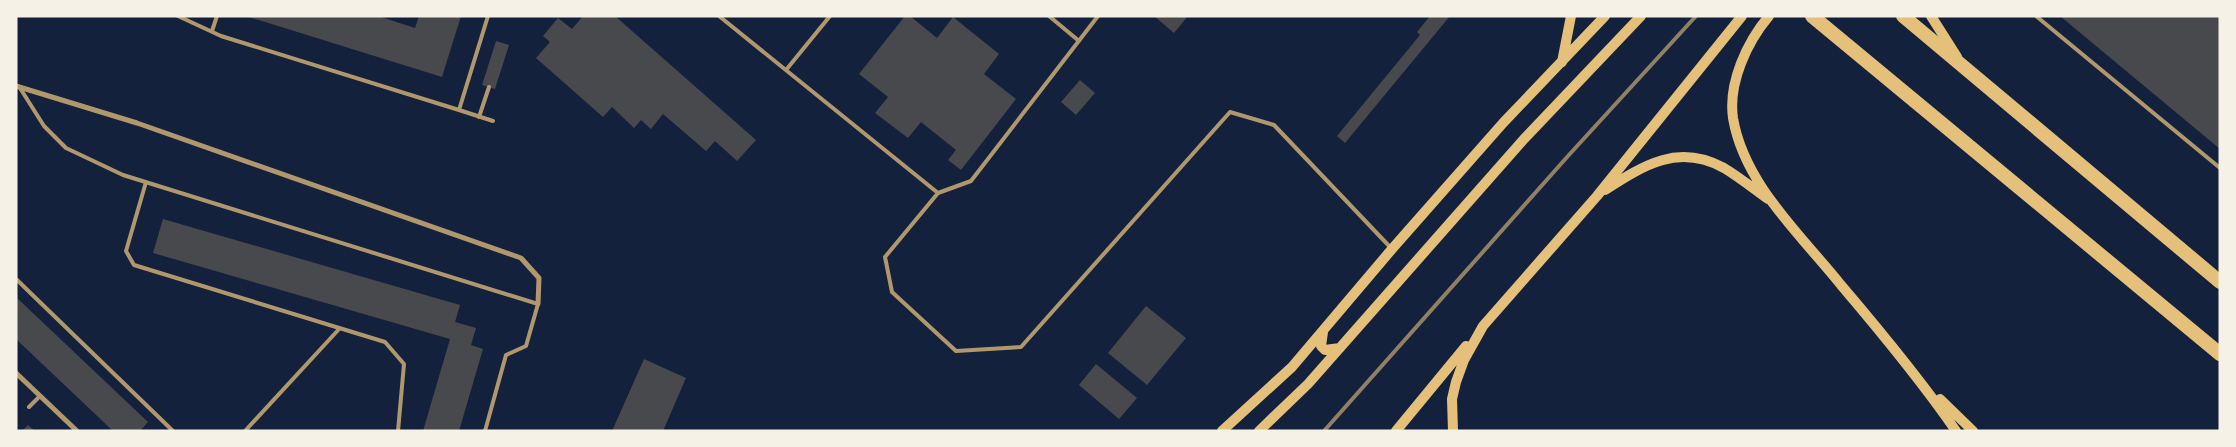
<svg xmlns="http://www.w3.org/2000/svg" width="2236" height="447" viewBox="0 0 2236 447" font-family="Ubuntu,sans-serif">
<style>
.building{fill:#48494c}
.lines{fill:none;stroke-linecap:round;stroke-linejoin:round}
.service{stroke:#b1986c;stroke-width:4}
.minor{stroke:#b1986c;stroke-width:5}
.secondary{stroke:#e5c07b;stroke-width:10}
.trunk{stroke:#e5c07b;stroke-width:14}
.rail{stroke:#918062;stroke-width:4}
</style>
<rect width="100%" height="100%" fill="#14213d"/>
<path class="building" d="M 378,16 L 415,28 L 419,16 L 461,16 L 442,77 L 249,17 Z
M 583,16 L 615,16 L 756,140 L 737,161 L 715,141 L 706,151 L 663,114 L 651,129 L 641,120 L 634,128 L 612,107 L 603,117 L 536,58 L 550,42 L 543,36 L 558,18 L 572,29 Z
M 905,16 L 910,16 L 937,38 L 953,17 L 999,54 L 984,74 L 1016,99 L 961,170 L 948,160 L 956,150 L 921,122 L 908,138 L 875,113 L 888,97 L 859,74 Z
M 1154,16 L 1188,16 L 1174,33 Z
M 1430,16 L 1450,16 L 1345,143 L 1337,136 L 1420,35 L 1417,32 Z
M 2060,16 L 2220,16 L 2220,149 Z
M 496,41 L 509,45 L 495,89 L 482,85 Z
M 1080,80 L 1095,93 L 1076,115 L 1061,102 Z
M 163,219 L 460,305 L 455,322 L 476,328 L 471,345 L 483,349 L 459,431 L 423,431 L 450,339 L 153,253 Z
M 16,297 L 148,422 L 140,431 L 113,431 L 16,339 Z
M 1146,306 L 1186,338 L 1147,385 L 1108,353 Z
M 644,359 L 686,378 L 663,431 L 612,431 Z
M 1096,364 L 1137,398 L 1119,419 L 1079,385 Z
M 28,425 L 35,431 L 22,431 Z"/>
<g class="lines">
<path class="service" d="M 178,16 L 221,36 L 459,110 L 488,16
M 719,16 L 938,193 L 971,181 L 1098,16
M 1049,16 L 1079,41
M 2036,16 L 2220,168
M 212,31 L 217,16
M 786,70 L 830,16
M 20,88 L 44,126 L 66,148 L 123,175 L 538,304 L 526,346 L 506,355 L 485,431
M 459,110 L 493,121
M 479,117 L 489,87
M 146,182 L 126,251 L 134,265 L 385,342 L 404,364 L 398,431
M 938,193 L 885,257 L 892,292 L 956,351 L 1021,347 L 1230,112 L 1274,125 L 1391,248
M 16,279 L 173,431
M 29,407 L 40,396
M 245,431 L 340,328"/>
<path class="minor" d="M 16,86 L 137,123 L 521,258 L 539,278 L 538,304
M 16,373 L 77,431"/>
<path class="secondary" d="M 1769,16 C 1747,42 1728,83 1733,118 C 1744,184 1801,235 1841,285 C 1881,332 1921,380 1956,431
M 1931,16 L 1957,57
M 1562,62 L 1571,16
M 1605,190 C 1644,165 1678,143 1724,168 C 1739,177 1754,189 1768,199
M 1323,332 L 1321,346 L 1325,350 L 1340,348
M 1940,399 L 1973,431
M 1222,431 L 1292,367 L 1392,249 L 1503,123 L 1605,16
M 1259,431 L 1308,384 L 1524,139 L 1641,16
M 1396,431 L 1466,346
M 1453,431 L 1452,399 L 1456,382 L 1464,360 L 1483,326 L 1597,196 L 1742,16"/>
<path class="trunk" d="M 1812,16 L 2220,354
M 1903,16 L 2220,282"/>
<path class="rail" d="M 1324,431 L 1568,156 L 1696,16"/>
</g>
<rect width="2236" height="447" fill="none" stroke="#f6f1e7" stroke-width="35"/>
</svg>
